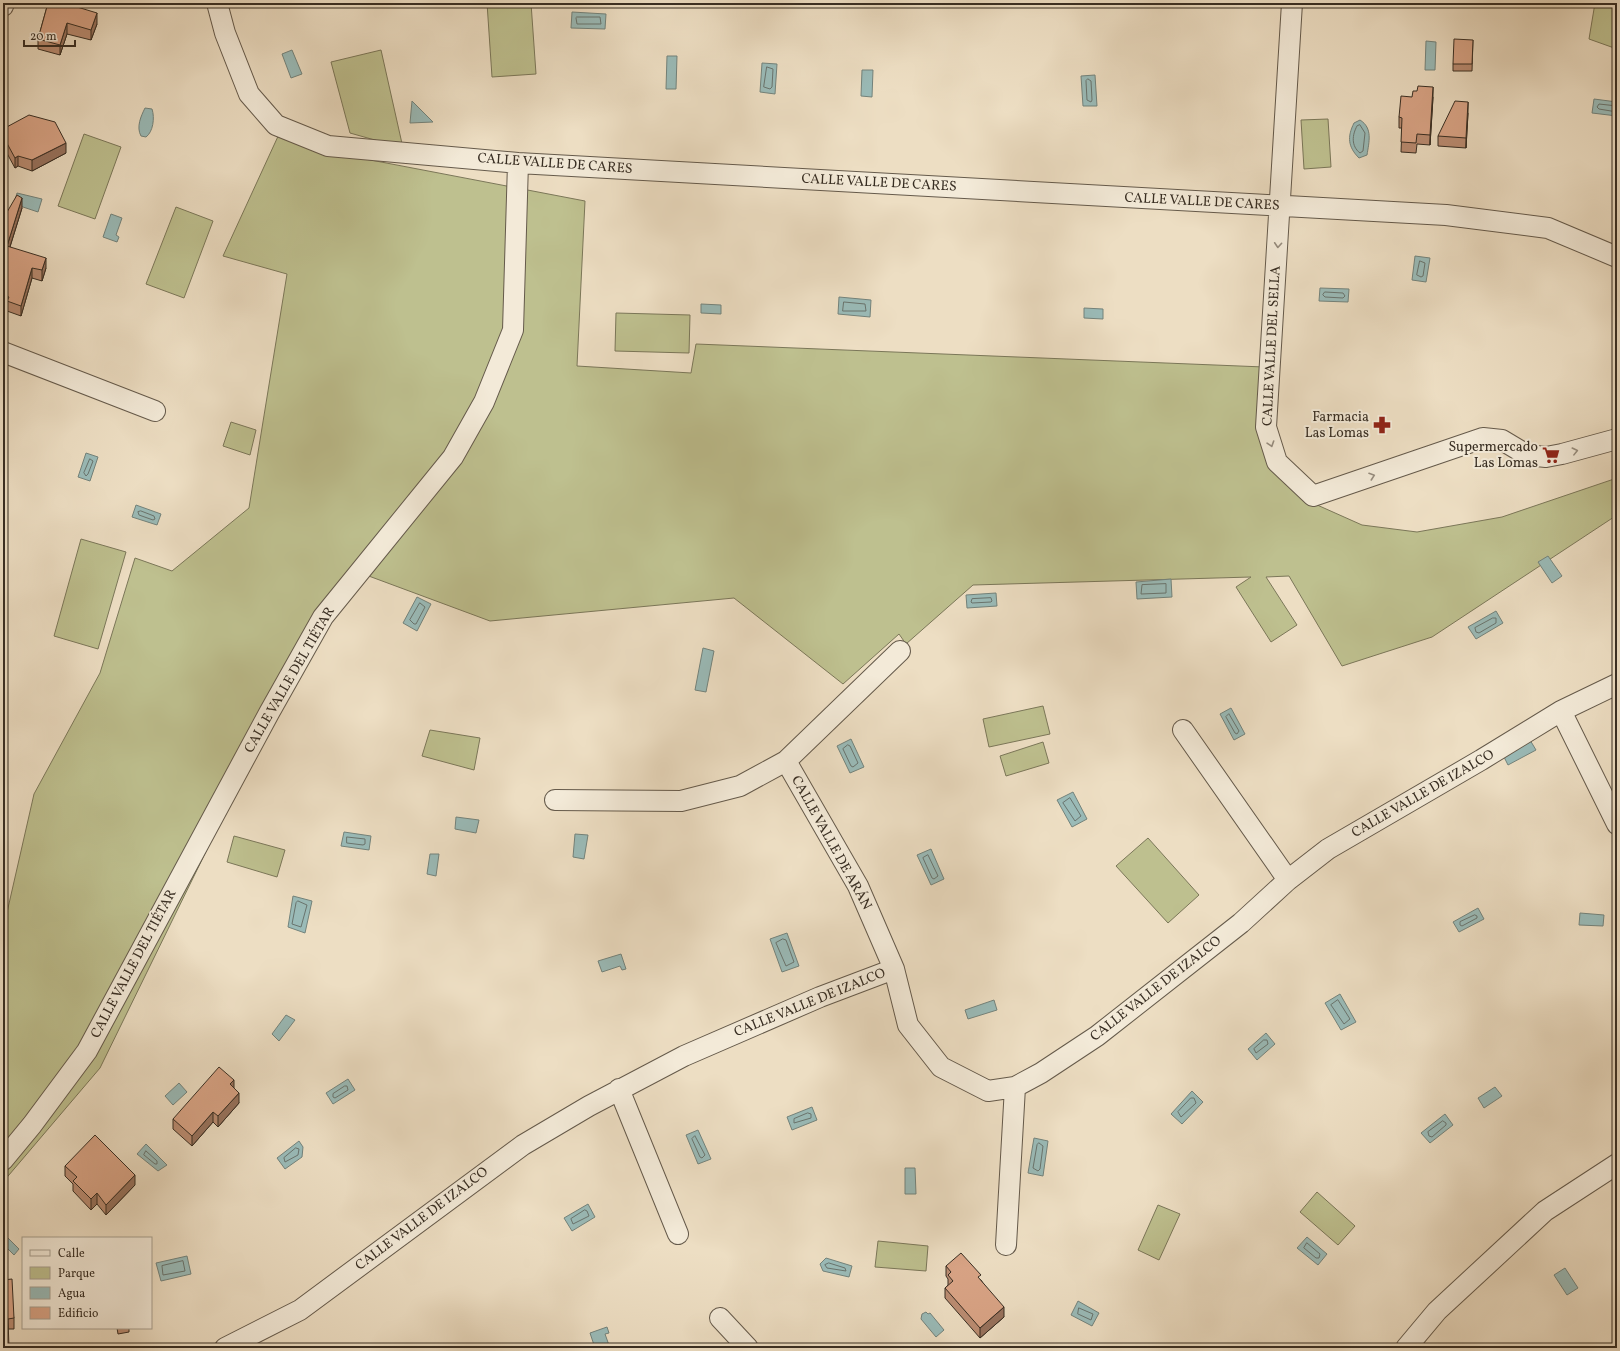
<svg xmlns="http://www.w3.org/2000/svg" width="1620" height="1351" viewBox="0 0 1620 1351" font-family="Vollkorn,serif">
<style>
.green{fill:#bec08f;stroke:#7b7759}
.water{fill:#9abbb8;stroke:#73837c}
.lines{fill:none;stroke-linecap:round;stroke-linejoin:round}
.shore{stroke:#69746e;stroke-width:1}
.minor-casing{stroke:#655a4b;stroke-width:22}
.minor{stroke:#f3ead8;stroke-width:20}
.wall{fill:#bb8d73;stroke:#382e23}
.shaded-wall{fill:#98735e;stroke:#382e23}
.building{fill:#d9a486;stroke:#382e23}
.oneway{stroke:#968c7e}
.labels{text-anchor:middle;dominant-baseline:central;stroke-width:4;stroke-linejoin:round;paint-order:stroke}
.street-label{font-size:14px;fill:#382e23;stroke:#f3ead8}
.poi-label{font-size:14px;fill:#382e23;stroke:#f3ead8;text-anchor:end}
</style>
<rect width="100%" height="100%" fill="#eddec3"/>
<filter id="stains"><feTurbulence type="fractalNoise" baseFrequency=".005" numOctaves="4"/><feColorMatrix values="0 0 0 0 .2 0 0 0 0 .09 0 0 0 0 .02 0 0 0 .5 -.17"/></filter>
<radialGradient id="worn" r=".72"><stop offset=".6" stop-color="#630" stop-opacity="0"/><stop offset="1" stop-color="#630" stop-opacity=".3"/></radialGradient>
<path class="green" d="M 487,3 L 531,3 L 536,74 L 492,77 Z
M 1595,3 L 1605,3 L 1617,6 L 1617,49 L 1589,39 Z
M 381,50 L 403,148 L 350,133 L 331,62 Z
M 1328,119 L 1331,167 L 1304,169 L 1301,120 Z
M 280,132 L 334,153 L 585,201 L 577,366 L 691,373 L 696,344 L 1264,367 L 1259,422 L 1306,500 L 1362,525 L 1417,532 L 1502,517 L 1617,478 L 1617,515 L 1432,637 L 1342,666 L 1289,576 L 1266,577 L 1297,625 L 1271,642 L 1236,587 L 1251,577 L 973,585 L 906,644 L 899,634 L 843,684 L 734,598 L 490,621 L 366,575 L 324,632 L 266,729 L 100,1068 L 3,1182 L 3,930 L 34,794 L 100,673 L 135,558 L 172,571 L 249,508 L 287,274 L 223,256 Z
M 84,134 L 121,147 L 95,219 L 58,206 Z
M 176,207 L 213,221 L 184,298 L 146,284 Z
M 616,313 L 690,315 L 689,353 L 615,351 Z
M 231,422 L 256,430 L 250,455 L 223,446 Z
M 81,539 L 126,552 L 98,649 L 54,636 Z
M 1043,706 L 1050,734 L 989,747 L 983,719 Z
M 430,730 L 480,738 L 474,770 L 422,756 Z
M 1043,742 L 1049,763 L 1006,776 L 1000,756 Z
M 234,836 L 285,850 L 277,877 L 227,862 Z
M 1148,838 L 1199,895 L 1168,923 L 1116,866 Z
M 1317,1192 L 1355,1226 L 1338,1245 L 1300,1212 Z
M 1158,1205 L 1180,1214 L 1159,1260 L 1138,1250 Z
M 878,1241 L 928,1246 L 926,1271 L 875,1267 Z"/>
<path class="water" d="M 572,12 L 606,14 L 605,29 L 571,28 Z
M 1426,41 L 1436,42 L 1435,70 L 1425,70 Z
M 292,50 L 302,74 L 291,78 L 282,54 Z
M 667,56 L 677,56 L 676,89 L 666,89 Z
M 762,63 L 777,64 L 775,94 L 760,92 Z
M 862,70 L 873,70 L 872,97 L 861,96 Z
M 1095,75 L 1097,106 L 1083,106 L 1081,76 Z
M 1594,99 L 1617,102 L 1617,116 L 1592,113 Z
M 412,101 L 433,122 L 410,123 Z
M 145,108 L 152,109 C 155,118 153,132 146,137 L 141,136 C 136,127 141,116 145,108 Z
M 1360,120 C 1373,128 1369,142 1367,155 L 1359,158 C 1348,147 1347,137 1354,123 Z
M 17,193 L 42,199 L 38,212 L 14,204 Z
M 111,214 L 122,218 L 116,235 L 119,237 L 117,242 L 103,237 Z
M 1415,256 L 1430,258 L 1426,282 L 1412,280 Z
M 1320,288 L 1349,289 L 1348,302 L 1319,301 Z
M 839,297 L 871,300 L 870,317 L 838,314 Z
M 701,304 L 721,305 L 721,314 L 701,313 Z
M 1084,308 L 1103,309 L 1103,319 L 1084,318 Z
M 86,453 L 98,457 L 90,481 L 78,477 Z
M 136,505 L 161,514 L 157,525 L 132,517 Z
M 1548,556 L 1562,576 L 1552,583 L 1538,562 Z
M 1171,579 L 1172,597 L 1137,599 L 1136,582 Z
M 996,593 L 997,606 L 967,608 L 966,595 Z
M 417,597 L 431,604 L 417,631 L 403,623 Z
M 1496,611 L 1503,623 L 1476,639 L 1468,627 Z
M 703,648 L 714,651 L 706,692 L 695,690 Z
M 1231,708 L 1245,734 L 1234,740 L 1220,714 Z
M 851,739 L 864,767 L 850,773 L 837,746 Z
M 1530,740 L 1536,750 L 1508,765 L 1503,755 Z
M 1073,792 L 1087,819 L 1072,827 L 1057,800 Z
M 456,817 L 479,820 L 476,833 L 455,829 Z
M 344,832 L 371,836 L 369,850 L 341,846 Z
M 575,834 L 588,835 L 584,859 L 573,857 Z
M 931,849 L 944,879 L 931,885 L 917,855 Z
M 430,854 L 439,854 L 436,876 L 427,874 Z
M 293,896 L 312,901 L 305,933 L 288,927 Z
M 1478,908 L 1484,919 L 1459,932 L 1453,922 Z
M 1580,913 L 1604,915 L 1603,926 L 1579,925 Z
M 787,933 L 799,966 L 782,972 L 770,939 Z
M 621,954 L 626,969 L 622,970 L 620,966 L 602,972 L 598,961 Z
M 1340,994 L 1356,1022 L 1341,1030 L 1325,1003 Z
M 994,1000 L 997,1010 L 968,1019 L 965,1010 Z
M 286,1015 L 295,1020 L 279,1041 L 272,1034 Z
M 1266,1033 L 1275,1044 L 1257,1060 L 1248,1049 Z
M 348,1079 L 355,1090 L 333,1104 L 326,1093 Z
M 179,1083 L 187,1092 L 173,1105 L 165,1096 Z
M 1495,1087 L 1502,1096 L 1484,1108 L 1478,1098 Z
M 1192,1091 L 1203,1102 L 1182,1124 L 1171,1114 Z
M 812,1107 L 817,1120 L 792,1130 L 787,1117 Z
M 1445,1114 L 1453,1125 L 1430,1143 L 1421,1133 Z
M 698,1130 L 711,1159 L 698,1164 L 686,1135 Z
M 1034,1138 L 1048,1141 L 1043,1176 L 1028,1173 Z
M 299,1141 L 303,1147 L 302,1157 L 285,1169 L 277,1158 Z
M 146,1144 L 167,1165 L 158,1171 L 137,1154 Z
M 905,1168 L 915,1168 L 916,1194 L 905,1194 Z
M 588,1204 L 595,1217 L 572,1231 L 564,1218 Z
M 4,1234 L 19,1249 L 14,1255 L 3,1244 Z
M 1307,1237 L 1327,1254 L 1318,1265 L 1297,1248 Z
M 187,1256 L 191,1274 L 161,1281 L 156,1263 Z
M 826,1258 L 852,1266 L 849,1277 L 823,1271 L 820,1264 Z
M 1565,1268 L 1578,1288 L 1567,1295 L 1554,1275 Z
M 1078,1301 L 1099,1313 L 1092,1326 L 1071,1315 Z
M 926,1312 L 928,1314 L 930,1313 L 944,1330 L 936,1337 L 921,1319 L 922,1314 Z
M 607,1327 L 609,1333 L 605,1334 L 610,1348 L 595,1348 L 590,1333 Z"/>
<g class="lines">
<path class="shore" d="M 577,17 L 600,17 L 601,24 L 577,24 L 576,18 Z
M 767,67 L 773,69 L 772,87 L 770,89 L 764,87 Z
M 1088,79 L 1091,81 L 1092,100 L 1091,102 L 1087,100 L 1086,81 Z
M 1617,106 L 1599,104 L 1597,107 L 1599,109 L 1617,112
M 1360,125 L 1365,133 L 1363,151 L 1360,153 C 1351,146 1352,135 1357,126 Z
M 1420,261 L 1425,263 L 1423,276 L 1421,277 L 1417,275 Z
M 1325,292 L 1343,293 L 1345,296 L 1343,298 L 1325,297 L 1323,295 Z
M 844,302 L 865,304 L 866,311 L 843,311 Z
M 90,459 L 93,461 L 88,474 L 86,476 L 84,473 Z
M 141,511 L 154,516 L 155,519 L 153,520 L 139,515 L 138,512 Z
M 1166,584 L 1166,593 L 1141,594 L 1142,585 Z
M 991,598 L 992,601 L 991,602 L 972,603 L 971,602 L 972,599 Z
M 420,603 L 425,607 L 416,624 L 414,624 L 410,620 Z
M 1493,618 L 1496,618 L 1496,623 L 1479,633 L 1476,632 L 1475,628 Z
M 1229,714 L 1239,731 L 1237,734 L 1235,733 L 1226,717 Z
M 848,745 L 850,746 L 858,763 L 853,767 L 851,766 L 843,749 Z
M 1070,798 L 1081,816 L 1075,821 L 1063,803 Z
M 347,837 L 365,839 L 365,844 L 363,845 L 347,843 Z
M 928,855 L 938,876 L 934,879 L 932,878 L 923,858 Z
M 298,901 L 307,905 L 301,927 L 292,924 L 296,903 Z
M 1475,915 L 1477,916 L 1477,918 L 1462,926 L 1460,925 L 1460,922 Z
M 783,939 L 786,940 L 794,962 L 786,966 L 776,943 Z
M 1338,1000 L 1350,1019 L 1344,1024 L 1331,1005 Z
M 1264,1040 L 1267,1040 L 1268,1044 L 1256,1053 L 1254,1049 Z
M 345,1086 L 347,1086 L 348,1090 L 335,1098 L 333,1097 L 333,1094 Z
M 1191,1098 L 1194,1098 L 1196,1103 L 1181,1117 L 1178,1112 Z
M 808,1113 L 811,1114 L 811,1118 L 794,1123 L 794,1119 Z
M 1443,1121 L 1446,1123 L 1446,1125 L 1432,1137 L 1429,1136 L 1428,1132 Z
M 695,1136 L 705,1155 L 702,1158 L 700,1157 L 692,1139 Z
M 1039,1143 L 1043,1146 L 1040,1169 L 1038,1171 L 1033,1168 L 1037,1145 Z
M 296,1148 L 299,1149 L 298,1155 L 285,1162 L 284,1158 Z
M 146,1151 L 157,1161 L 157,1164 L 155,1164 L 144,1155 Z
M 585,1210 L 587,1211 L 589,1216 L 573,1224 L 571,1219 Z
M 1307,1243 L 1320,1254 L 1319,1258 L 1316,1258 L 1304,1248 Z
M 183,1261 L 185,1271 L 163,1275 L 162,1266 Z
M 829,1263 L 845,1268 L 846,1271 L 827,1268 L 825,1265 Z
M 1079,1308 L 1093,1314 L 1091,1320 L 1078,1314 Z"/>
<g class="minor-casing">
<path id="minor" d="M 217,3 L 225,33 L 249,94 L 276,125 L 328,146 L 518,163 L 1446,215 L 1548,228 L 1617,257
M 1292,3 L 1266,427 L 1277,462 L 1313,496 L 1483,438 L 1502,440 L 1527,455 L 1546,457 L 1562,454 L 1617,439
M 3,6 L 4,3
M 3,352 L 155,411
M 1561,711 L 1617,824
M 1183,730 L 1288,880
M 786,761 L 900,651
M 555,800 L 681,801 L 740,786 L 786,761 L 858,886 L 894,969
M 619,1089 L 678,1234
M 3,1160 L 32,1125 L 87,1051 L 269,713 L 323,617 L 453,457 L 484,402 L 513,330 L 518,163
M 1006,1245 L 1015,1087
M 720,1318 L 748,1348
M 225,1348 L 300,1310 L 523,1145 L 589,1106 L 684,1056 L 820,997 L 894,969 L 908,1025 L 941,1067 L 988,1091 L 1015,1087 L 1041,1073 L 1097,1036 L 1241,923 L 1288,880 L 1328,849 L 1481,760 L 1561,711 L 1617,684
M 1406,1348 L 1437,1311 L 1545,1211 L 1617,1164"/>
</g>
<use href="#minor" class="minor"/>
</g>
<path class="wall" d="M 48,3 L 97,24 L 91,40 L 67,34 L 60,55 L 38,49 L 38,39 Z
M 1473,40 L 1472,71 L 1453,71 L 1453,64 Z
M 1412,97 L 1433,97 L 1430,145 L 1417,144 L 1416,153 L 1401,152 L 1402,128 L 1399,128 L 1399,117 Z
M 1468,113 L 1466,148 L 1438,146 L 1438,136 Z
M 3,129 L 66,153 L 32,171 L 18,166 L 15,168 L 3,146 Z
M 22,208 L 10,247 L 46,268 L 42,281 L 32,278 L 21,316 L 7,311 L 7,307 L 3,306 L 3,219 Z
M 234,1088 L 239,1103 L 218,1127 L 213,1122 L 192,1146 L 173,1129 L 173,1119 Z
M 65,1166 L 135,1185 L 106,1215 L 97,1204 L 91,1210 L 73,1191 L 73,1184 L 65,1176 Z
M 946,1266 L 981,1280 L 1004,1317 L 980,1338 L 945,1298 L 945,1288 L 948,1285 L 948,1279 L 946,1276 Z
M 3,1280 L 14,1318 L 14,1329 L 8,1329 Z
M 117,1328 L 129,1328 L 129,1332 L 118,1334 Z"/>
<path class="shaded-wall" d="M 97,13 L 97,24 L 91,40 L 91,30 Z
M 67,23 L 67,34 L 60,55 L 60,45 Z
M 1433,87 L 1433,97 L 1430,145 L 1430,135 Z
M 1468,102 L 1468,113 L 1466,148 L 1466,138 Z
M 66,143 L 66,153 L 32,171 L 32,160 Z
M 18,156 L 18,166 L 15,168 L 15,158 Z
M 22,198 L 22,208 L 7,256 L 7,246 Z
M 46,258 L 46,268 L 42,281 L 42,270 Z
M 32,268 L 32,278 L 21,316 L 21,306 Z
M 234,1080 L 234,1090 L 230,1084 Z
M 239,1093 L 239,1103 L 218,1127 L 218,1116 Z
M 213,1112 L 213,1122 L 192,1146 L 192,1136 Z
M 135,1175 L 135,1185 L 106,1215 L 106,1205 Z
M 97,1193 L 97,1204 L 91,1210 L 91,1199 Z
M 1004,1307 L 1004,1317 L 980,1338 L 980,1328 Z"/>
<path class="building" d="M 48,3 L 64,3 L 97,13 L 91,30 L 67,23 L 60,45 L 38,39 Z
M 1454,39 L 1473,40 L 1472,64 L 1453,64 Z
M 1418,86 L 1433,87 L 1430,135 L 1417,134 L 1416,143 L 1401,142 L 1402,118 L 1399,117 L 1401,96 L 1412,97 L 1413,91 L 1417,91 Z
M 1455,101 L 1468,102 L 1466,138 L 1438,136 Z
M 29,115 L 55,122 L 66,143 L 32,160 L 18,156 L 15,158 L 3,136 L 3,129 Z
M 17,195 L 22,198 L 7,246 L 46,258 L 42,270 L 32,268 L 21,306 L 7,301 L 9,297 L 3,295 L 3,219 Z
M 219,1067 L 234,1080 L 230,1084 L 239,1093 L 218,1116 L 213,1112 L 192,1136 L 173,1119 Z
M 95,1135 L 135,1175 L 106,1205 L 97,1193 L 91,1199 L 73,1181 L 77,1177 L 65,1166 Z
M 961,1253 L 981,1275 L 978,1277 L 1004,1307 L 980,1328 L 945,1288 L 953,1281 L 948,1275 L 951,1272 L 946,1266 Z
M 12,1279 L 14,1318 L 8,1319 L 9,1348 L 3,1348 L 3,1280 Z
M 289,1344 L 291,1348 L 278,1348 Z"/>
<defs><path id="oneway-chevron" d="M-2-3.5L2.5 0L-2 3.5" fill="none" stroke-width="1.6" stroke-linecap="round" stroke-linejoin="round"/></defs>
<g class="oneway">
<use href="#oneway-chevron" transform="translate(1278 245) rotate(94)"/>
<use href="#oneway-chevron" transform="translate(1271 444) rotate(72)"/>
<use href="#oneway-chevron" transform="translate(1575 451) rotate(-14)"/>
<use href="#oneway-chevron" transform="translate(1372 476) rotate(-19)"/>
</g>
<defs>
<g id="pharmacy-bare" transform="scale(1.38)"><path d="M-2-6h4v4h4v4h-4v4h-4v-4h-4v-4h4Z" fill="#8f2418" stroke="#f3ead8" stroke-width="2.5" paint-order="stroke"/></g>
<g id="supermarket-bare" transform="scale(1.38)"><path d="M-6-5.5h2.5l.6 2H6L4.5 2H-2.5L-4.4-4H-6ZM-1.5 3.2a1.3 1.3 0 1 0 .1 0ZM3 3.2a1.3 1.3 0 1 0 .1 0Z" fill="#8f2418" stroke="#f3ead8" stroke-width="2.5" paint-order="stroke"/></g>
</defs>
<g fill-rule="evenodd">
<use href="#pharmacy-bare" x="1382" y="425"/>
<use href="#supermarket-bare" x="1551" y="455"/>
</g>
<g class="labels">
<g class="street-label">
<text transform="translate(555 164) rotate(4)">CALLE VALLE DE CARES</text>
<text transform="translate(879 183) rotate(3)">CALLE VALLE DE CARES</text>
<text transform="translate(1202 202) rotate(3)">CALLE VALLE DE CARES</text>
<text transform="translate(1272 346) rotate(-87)">CALLE VALLE DEL SELLA</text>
<text transform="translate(290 680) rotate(-60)">CALLE VALLE DEL TIÉTAR</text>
<text transform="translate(1423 794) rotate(-30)">CALLE VALLE DE IZALCO</text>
<text transform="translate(831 843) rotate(61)">CALLE VALLE DE ARÁN</text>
<text transform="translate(134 964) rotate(-62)">CALLE VALLE DEL TIÉTAR</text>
<text transform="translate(1156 989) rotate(-38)">CALLE VALLE DE IZALCO</text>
<text transform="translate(810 1003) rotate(-22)">CALLE VALLE DE IZALCO</text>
<text transform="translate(422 1219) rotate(-37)">CALLE VALLE DE IZALCO</text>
</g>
<g class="poi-label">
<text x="1369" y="417">Farmacia<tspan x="1369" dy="16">Las Lomas</tspan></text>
<text x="1538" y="447">Supermercado<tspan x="1538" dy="16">Las Lomas</tspan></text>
</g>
</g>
<rect width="1620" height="1351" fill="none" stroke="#eddec3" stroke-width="16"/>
<rect x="4" y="4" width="1612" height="1343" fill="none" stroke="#382e23" stroke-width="2"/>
<rect x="8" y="8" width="1604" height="1335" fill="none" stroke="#382e23"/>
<rect x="22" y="1237" width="130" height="92" fill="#f3ead8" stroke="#a89f90"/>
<rect x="30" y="1250" width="20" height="6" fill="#f3ead8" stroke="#a89f90"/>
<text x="58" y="1257" font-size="12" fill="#382e23">Calle</text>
<rect x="30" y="1267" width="20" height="12" fill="#bec08f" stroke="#a89f90"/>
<text x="58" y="1277" font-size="12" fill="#382e23">Parque</text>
<rect x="30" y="1287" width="20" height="12" fill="#9abbb8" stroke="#a89f90"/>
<text x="58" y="1297" font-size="12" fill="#382e23">Agua</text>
<rect x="30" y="1307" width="20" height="12" fill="#d9a486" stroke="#a89f90"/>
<text x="58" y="1317" font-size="12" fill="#382e23">Edificio</text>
<path d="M24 40v6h51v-6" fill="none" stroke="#382e23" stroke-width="2"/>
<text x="30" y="40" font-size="12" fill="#382e23" stroke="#f3ead8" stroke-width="3" paint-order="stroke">20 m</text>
<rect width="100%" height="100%" filter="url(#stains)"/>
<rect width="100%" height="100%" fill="url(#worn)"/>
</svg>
